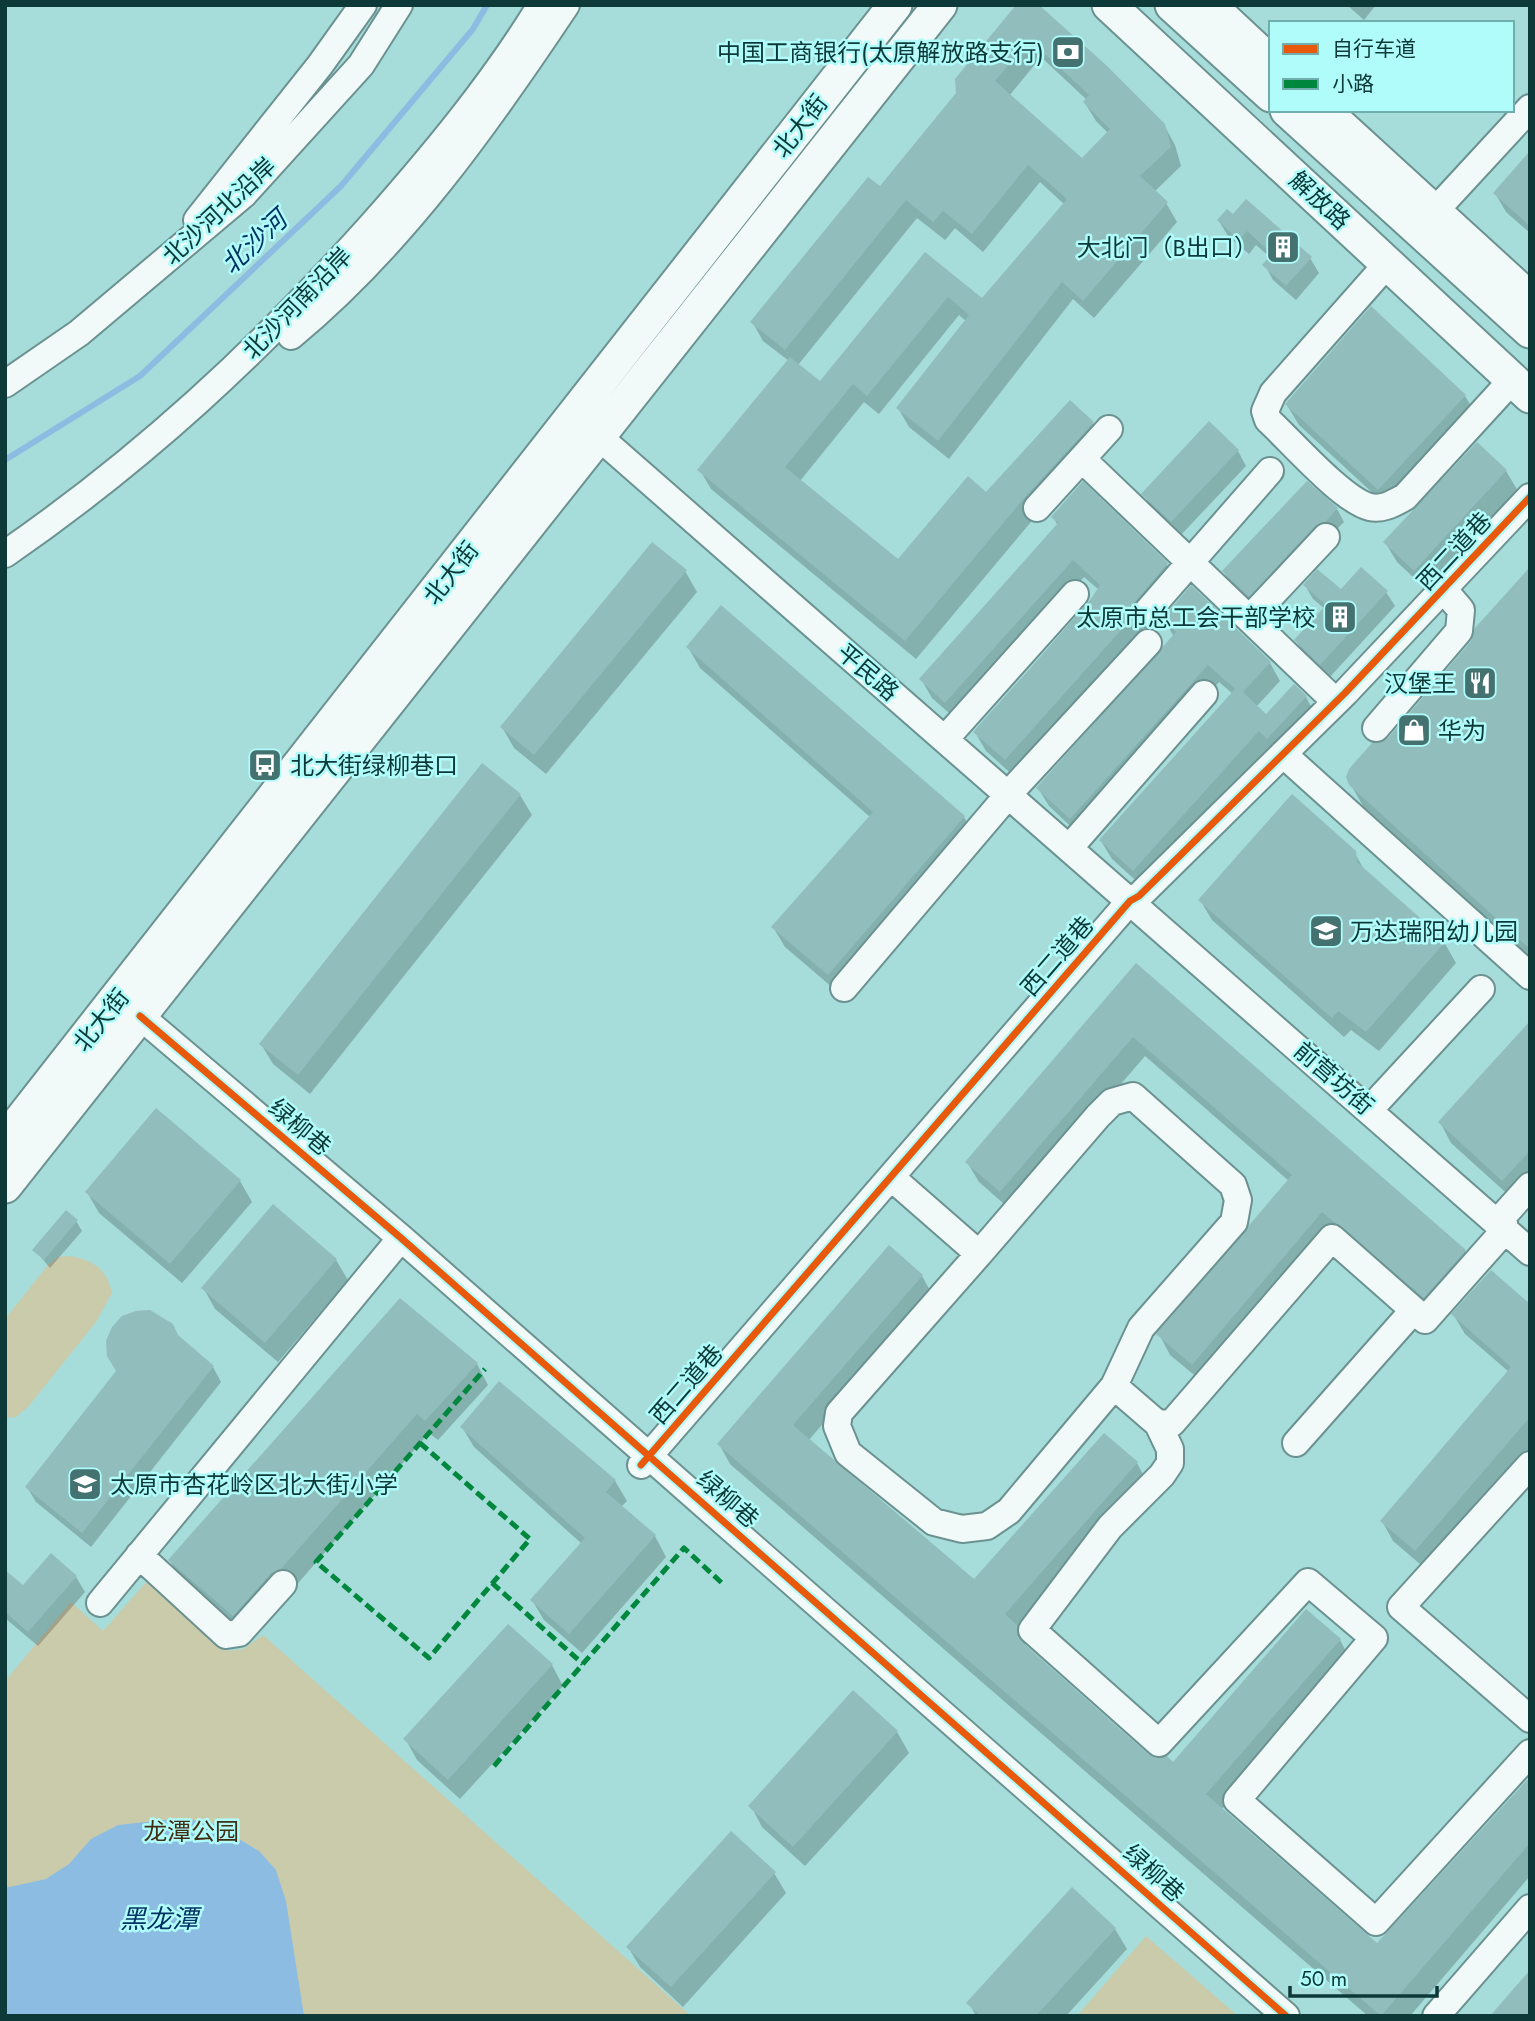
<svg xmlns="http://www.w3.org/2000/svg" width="1535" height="2021" viewBox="0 0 1535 2021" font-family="Jost,'Noto Sans SC',sans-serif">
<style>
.green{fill:#cacbab}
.water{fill:#8cbce2}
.shadow{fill:#0003;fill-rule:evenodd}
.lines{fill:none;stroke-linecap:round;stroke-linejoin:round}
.stream{stroke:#8cbce2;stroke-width:6}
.building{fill:#91bdbc;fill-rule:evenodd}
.minor-casing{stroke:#6b9291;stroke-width:30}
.major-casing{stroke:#6b9291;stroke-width:37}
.minor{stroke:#f2faf9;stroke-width:26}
.major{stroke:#f2faf9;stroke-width:33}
.quiet{stroke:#00873e;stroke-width:5;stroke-dasharray:10 5;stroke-linecap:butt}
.cycleway-casing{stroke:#b0fcfa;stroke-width:11}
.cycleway{stroke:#e8590c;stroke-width:7}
.labels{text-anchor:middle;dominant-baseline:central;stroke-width:5;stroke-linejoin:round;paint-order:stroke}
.poi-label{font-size:24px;fill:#0d3938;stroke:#b0fcfa;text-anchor:end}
.street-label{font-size:24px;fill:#0d3938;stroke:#b0fcfa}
.park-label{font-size:24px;fill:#412e13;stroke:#b0fcfa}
.water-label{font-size:26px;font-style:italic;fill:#023263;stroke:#b0fcfa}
</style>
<rect width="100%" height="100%" fill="#a6dcda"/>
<path class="green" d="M 70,1256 C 93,1260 107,1269 112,1293 L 96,1322 L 28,1407 L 16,1417 L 5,1418 L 5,1319 L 48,1265 L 58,1257 Z
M 148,1580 L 227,1651 L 243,1649 L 263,1635 L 691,2016 L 5,2016 L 5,1681 L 71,1602 L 103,1631 Z
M 1146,1936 L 1238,2016 L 1077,2016 Z"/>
<path class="water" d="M 173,1819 L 209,1821 L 259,1851 L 276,1870 L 286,1901 L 304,2016 L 5,2016 L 5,1888 L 46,1879 L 69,1864 L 91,1839 L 118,1825 Z"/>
<path class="shadow" d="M 1018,5 L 1164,125 L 1175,145 L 1181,166 L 1154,192 L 1166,203 L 1177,222 L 1094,318 L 1073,299 L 949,459 L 909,427 L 898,408 L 966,321 L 959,315 L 879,414 L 864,402 L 800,481 L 898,561 L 986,494 L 1093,423 L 1103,442 L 1036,516 L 916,659 L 711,489 L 700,470 L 789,361 L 763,341 L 753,323 L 880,189 L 958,93 ZM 1041,57 L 1087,100 L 1085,103 L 1096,121 L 1108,133 L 1082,160 L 1009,96 ZM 1040,182 L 1065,205 L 982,301 L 925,254 L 820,383 L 798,365 L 917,218 L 945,240 L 955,228 L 983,252 Z
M 1347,5 L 1376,5 L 1364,20 Z
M 1530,154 L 1530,233 L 1506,212 L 1495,193 Z
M 1227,211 L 1310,258 L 1319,273 L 1296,300 L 1273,280 L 1265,265 L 1271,258 L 1256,245 L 1249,254 L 1228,236 L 1219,221 Z
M 1465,396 L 1477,416 L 1390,509 L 1299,425 L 1287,405 Z
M 1238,451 L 1246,466 L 1180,536 L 1152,509 L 1144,494 Z
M 1506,471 L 1518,491 L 1427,590 L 1397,562 L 1385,542 Z
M 1083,484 L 1167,565 L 1178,583 L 1144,622 L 1141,638 L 1016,778 L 986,751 L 975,732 L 1099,590 L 1084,577 L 957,720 L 932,698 L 921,679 L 1058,526 L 1053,517 Z
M 1337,509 L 1344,522 L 1257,609 L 1232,585 L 1224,572 Z
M 685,571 L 697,592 L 546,774 L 514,748 L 502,727 Z
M 1530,573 L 1530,957 L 1363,806 L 1351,785 Z
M 1305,585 L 1341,592 L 1386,592 L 1395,606 L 1329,678 L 1304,655 L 1296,640 L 1325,609 L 1313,599 Z
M 1164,619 L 1270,663 L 1280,681 L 1256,707 L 1266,716 L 1294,686 L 1306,697 L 1316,716 L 1278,756 L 1270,748 L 1144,888 L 1112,859 L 1101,841 L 1233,694 L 1219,682 L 1081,836 L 1049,806 L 1038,788 L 1174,637 Z
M 688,647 L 964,817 L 975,837 L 840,994 L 785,947 L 773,927 L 870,817 L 700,668 Z
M 520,795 L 532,815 L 310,1094 L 273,1064 L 261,1044 Z
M 1354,852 L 1366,873 L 1444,942 L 1456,963 L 1379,1051 L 1351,1030 L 1344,1037 L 1212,920 L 1200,900 Z
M 1136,965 L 1465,1251 L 1477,1271 L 1436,1317 L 1335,1231 L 1205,1384 L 1170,1355 L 1159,1334 L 1289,1181 L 1145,1056 L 1012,1211 L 979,1182 L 967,1162 Z
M 1530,1024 L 1530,1183 L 1514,1200 L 1451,1143 L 1440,1122 Z
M 240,1181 L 252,1202 L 182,1283 L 99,1213 L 87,1192 Z
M 76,1221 L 82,1231 L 50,1268 L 35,1250 Z
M 336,1260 L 348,1280 L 278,1362 L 215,1309 L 204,1289 Z
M 922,1276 L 933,1296 L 808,1441 L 974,1582 L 1137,1463 L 1148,1484 L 1019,1632 L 1028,1650 L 1155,1760 L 1174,1764 L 1340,1640 L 1351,1661 L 1222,1809 L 1377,1946 L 1530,1779 L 1530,1876 L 1410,2016 L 1368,2016 L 730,1464 L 719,1444 Z
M 1530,1306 L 1530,1449 L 1427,1570 L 1393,1541 L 1382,1521 L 1509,1372 L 1465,1334 L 1453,1314 Z
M 179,1339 L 213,1367 L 221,1382 L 91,1547 L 36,1502 L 27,1487 L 118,1372 Z
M 477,1364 L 488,1385 L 438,1440 L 429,1433 L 293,1589 L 245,1636 L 182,1581 L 170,1561 Z
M 462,1427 L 615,1481 L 627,1501 L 621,1507 L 655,1536 L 666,1557 L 582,1653 L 544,1620 L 532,1600 L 582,1544 L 474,1447 Z
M 5,1576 L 23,1588 L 76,1577 L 85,1592 L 38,1646 L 5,1618 Z
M 552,1665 L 563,1686 L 460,1799 L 417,1760 L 406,1740 Z
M 897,1732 L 909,1753 L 805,1866 L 762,1827 L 751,1806 Z
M 774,1873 L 786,1893 L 683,2007 L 640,1967 L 628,1947 Z
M 1115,1929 L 1127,1949 L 1066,2016 L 976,2016 L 969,2003 Z"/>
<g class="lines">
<path class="stream" d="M 5,460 L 140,376 L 341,186 L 473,29 L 487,5"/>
</g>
<path class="building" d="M 1016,5 L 1039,5 L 1106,65 L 1165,124 L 1171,147 L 1140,176 L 1168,202 L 1083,301 L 1062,282 L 938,441 L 896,408 L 969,315 L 948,297 L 867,396 L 853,384 L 785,467 L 898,559 L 968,476 L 986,492 L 1070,400 L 1094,422 L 1025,497 L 905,641 L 697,470 L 790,357 L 820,381 L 925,252 L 982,298 L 1067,199 L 1028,165 L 972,234 L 943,211 L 933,222 L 906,200 L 785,350 L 750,322 L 868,177 L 880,186 L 956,93 L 955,79 ZM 1030,40 L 1089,95 L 1083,102 L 1110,129 L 1082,158 L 995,81 Z
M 1530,151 L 1530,226 L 1493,193 Z
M 1246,199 L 1312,257 L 1286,286 L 1262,265 L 1272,254 L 1247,231 L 1239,240 L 1217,220 L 1227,209 L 1233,214 Z
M 1371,306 L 1466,395 L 1378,490 L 1285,404 Z
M 1209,421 L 1239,450 L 1171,522 L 1141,494 Z
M 1477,442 L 1507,470 L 1414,571 L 1383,542 Z
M 1083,481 L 1168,563 L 1134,603 L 1131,619 L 1005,760 L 973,732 L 1087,605 L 1100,585 L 1073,560 L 945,703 L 919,679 L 1058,523 L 1051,517 Z
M 1307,481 L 1338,508 L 1325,522 L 1315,526 L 1249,597 L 1222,571 Z
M 652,542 L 687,570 L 534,755 L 500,727 Z
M 1361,567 L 1388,591 L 1320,665 L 1294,640 L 1326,605 L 1303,585 L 1317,569 L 1341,589 Z
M 1530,567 L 1530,949 L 1349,785 L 1346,777 L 1349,769 L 1372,743 L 1388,738 L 1471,641 L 1475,628 Z
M 1191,585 L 1271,662 L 1243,692 L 1266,714 L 1294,684 L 1307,696 L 1267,739 L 1259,731 L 1133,871 L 1099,840 L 1235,689 L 1208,665 L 1070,819 L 1036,788 L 1176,632 L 1162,619 Z
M 721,605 L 965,816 L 828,975 L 771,927 L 873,812 L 686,647 Z
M 482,763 L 521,794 L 298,1075 L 259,1044 Z
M 1292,794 L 1356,851 L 1357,862 L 1446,941 L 1366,1032 L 1338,1011 L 1332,1018 L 1198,900 Z
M 1136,963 L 1466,1250 L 1424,1298 L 1322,1212 L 1192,1365 L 1156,1334 L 1292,1175 L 1133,1037 L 1000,1192 L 965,1162 Z
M 1530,1021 L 1530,1151 L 1502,1181 L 1438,1122 Z
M 156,1108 L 241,1180 L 170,1264 L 85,1192 Z
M 273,1204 L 337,1259 L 265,1343 L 201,1288 Z
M 66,1210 L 78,1220 L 44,1260 L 32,1250 Z
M 889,1245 L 923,1275 L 793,1425 L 974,1579 L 1104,1433 L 1138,1462 L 1005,1614 L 1017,1625 L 1017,1635 L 1022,1642 L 1149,1755 L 1156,1758 L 1167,1756 L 1173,1762 L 1306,1609 L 1341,1639 L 1206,1794 L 1377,1943 L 1530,1777 L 1530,1843 L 1381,2016 L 717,1444 Z
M 1491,1270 L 1530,1304 L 1530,1417 L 1415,1551 L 1380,1521 L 1511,1367 L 1451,1314 Z
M 400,1298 L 478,1363 L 425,1421 L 417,1414 L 281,1569 L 271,1573 L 233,1616 L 168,1560 Z
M 150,1310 L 173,1324 L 178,1335 L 214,1366 L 82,1533 L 25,1487 L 116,1371 L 107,1356 L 106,1341 L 112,1327 L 122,1316 L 136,1311 Z
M 499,1381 L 616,1480 L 606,1492 L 656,1535 L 569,1634 L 530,1600 L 585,1538 L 460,1427 Z
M 51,1553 L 77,1576 L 28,1632 L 5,1612 L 5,1570 L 23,1585 Z
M 508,1624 L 553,1664 L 448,1780 L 403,1739 Z
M 853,1690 L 898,1731 L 793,1847 L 748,1806 Z
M 731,1831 L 776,1872 L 671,1987 L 626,1947 Z
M 1072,1887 L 1116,1928 L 1036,2016 L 981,2016 L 966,2003 Z
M 1530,1970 L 1530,2016 L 1490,2016 Z"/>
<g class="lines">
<g class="minor-casing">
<path id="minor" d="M 1434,212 L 1530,108
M 197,220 L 320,65 L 363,5
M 1388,263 L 1273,393 L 1265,411 L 1268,420 C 1291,441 1343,501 1370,507 C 1383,510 1394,503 1405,497 L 1513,379
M 291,336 C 402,244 486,125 566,5
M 5,384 L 79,333 L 244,194 L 361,65 L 399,5
M 599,437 L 1530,1252
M 1082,459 L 1336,702
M 1037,508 L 1109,429
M 5,554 C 144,458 258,352 370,227 C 432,157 492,85 541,5
M 1146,613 L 1270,471
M 1250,618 L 1326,537
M 1376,728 L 1459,631 L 1461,610 L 1444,590
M 945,739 L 1075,594
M 1283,754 L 1530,976
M 1070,847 L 1204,694
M 844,988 L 1015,787 L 1148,643
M 140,1016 L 401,1238 L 1286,2016
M 1370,1109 L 1481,989
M 892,1178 L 979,1254 L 839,1413 L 837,1426 L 848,1453 L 934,1522 L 962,1529 L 987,1526 L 1009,1511 L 1114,1386 L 1141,1328 L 1234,1222 L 1238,1200 L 1233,1185 L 1133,1096 L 1112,1102 L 1098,1116 L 979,1254
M 1114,1386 L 1158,1424 L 1172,1423 L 1332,1238 L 1425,1320 L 1505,1230 L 1503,1216 L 1530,1186
M 1158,1424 L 1170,1449 L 1170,1463 L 1162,1475 L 1110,1527 L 1032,1630 L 1159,1743 L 1308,1582 L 1374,1638 L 1237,1800 L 1376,1922 L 1530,1753
M 1296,1443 L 1412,1312
M 641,1465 L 1130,901 L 1139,896 L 1345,693 L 1530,497
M 1530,1465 L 1401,1607 L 1530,1719
M 139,1555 L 226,1635 L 239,1633 L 283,1584
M 100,1603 L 401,1238
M 1436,2016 L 1530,1908"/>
</g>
<g class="major-casing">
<path id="major" d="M 1109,5 L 1530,396
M 1172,5 L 1271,95
M 1209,5 L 1271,63
M 1287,110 L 1530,331
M 1323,110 L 1530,299
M 5,1140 L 895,5
M 5,1186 L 940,5"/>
</g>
<use href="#minor" class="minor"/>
<use href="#major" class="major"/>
<path class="quiet" d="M 420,1443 L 530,1539 L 429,1658 L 316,1562 L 485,1369
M 492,1583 L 583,1664
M 494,1766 L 684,1548 L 723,1584"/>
<g class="cycleway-casing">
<path id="cycleway" d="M 140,1016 L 401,1238 L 1286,2016
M 641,1465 L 1130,901 L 1139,896 L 1345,693 L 1530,497"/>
</g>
<use href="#cycleway" class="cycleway"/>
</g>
<defs>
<g id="bank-square" transform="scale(1.75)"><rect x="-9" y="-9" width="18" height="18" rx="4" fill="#437271" stroke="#b0fcfa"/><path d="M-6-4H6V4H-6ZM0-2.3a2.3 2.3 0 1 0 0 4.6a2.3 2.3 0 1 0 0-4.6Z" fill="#fff"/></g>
<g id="building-square" transform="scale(1.75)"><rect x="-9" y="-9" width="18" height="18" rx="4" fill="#437271" stroke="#b0fcfa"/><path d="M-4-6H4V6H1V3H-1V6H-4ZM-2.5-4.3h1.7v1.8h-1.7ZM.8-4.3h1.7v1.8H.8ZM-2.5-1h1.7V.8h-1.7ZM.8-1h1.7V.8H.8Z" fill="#fff"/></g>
<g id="restaurant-square" transform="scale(1.75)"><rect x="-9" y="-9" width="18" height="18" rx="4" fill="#437271" stroke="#b0fcfa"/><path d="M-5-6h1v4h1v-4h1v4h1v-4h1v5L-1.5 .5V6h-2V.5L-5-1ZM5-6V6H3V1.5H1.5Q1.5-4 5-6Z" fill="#fff"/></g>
<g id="shop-square" transform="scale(1.75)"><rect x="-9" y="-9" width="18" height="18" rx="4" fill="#437271" stroke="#b0fcfa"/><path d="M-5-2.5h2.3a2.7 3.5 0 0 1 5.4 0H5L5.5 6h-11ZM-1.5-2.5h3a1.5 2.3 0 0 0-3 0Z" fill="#fff"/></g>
<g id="bus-square" transform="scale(1.75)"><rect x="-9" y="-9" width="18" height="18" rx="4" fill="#437271" stroke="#b0fcfa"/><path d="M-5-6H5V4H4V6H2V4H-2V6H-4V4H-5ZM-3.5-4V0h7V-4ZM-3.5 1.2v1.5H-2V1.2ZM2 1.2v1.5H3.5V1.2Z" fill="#fff"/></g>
<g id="school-square" transform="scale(1.75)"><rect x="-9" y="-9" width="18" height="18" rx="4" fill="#437271" stroke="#b0fcfa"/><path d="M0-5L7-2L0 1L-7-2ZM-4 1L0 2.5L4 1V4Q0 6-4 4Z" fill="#fff"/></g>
</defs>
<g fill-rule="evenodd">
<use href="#bank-square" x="1068" y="52"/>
<use href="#building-square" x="1283" y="247"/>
<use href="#building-square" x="1340" y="617"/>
<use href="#restaurant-square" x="1480" y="683"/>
<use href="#shop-square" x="1414" y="730"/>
<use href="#bus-square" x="265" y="765"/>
<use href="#school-square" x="1326" y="931"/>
<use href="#school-square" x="85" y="1484"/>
</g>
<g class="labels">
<g class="poi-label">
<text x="1044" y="52">中国工商银行(太原解放路支行)</text>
<text x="1258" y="247">大北门（B出口）</text>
<text x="1316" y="617">太原市总工会干部学校</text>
<text x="1456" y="683">汉堡王</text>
<text x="1438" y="730" text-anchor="start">华为</text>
<text x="290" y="765" text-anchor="start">北大街绿柳巷口</text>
<text x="1350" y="931" text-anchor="start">万达瑞阳幼儿园</text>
<text x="110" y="1484" text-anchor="start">太原市杏花岭区北大街小学</text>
</g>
<g class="street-label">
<text transform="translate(800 126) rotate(-52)">北大街</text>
<text transform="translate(1320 200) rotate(43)">解放路</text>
<text transform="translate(219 211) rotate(-43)">北沙河北沿岸</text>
<text transform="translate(297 303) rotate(-46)">北沙河南沿岸</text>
<text transform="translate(1454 551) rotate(-47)">西二道巷</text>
<text transform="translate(451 573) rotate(-52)">北大街</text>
<text transform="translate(868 672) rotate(41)">平民路</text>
<text transform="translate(1057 956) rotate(-49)">西二道巷</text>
<text transform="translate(101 1020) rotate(-51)">北大街</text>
<text transform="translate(1334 1078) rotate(41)">前营坊街</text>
<text transform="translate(300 1127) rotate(40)">绿柳巷</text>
<text transform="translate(686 1384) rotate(-49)">西二道巷</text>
<text transform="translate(728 1499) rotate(41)">绿柳巷</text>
<text transform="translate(1154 1873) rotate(42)">绿柳巷</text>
</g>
<g class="park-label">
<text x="191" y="1831">龙潭公园</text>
</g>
<g class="water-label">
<text transform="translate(254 242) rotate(-43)">北沙河</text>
<text x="159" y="1919">黑龙潭</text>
</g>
</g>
<rect width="1535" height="2021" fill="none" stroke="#0d3938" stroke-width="14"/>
<rect x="1269" y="21" width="245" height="91" fill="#b0fcfa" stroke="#6faeac" stroke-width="2"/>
<rect x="1283" y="44" width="35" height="10" fill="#e8590c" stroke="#6faeac" stroke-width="2"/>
<text x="1332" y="56" font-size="21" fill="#0d3938">自行车道</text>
<rect x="1283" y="79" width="35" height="10" fill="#00873e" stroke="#6faeac" stroke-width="2"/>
<text x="1332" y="91" font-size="21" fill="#0d3938">小路</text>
<path d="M1290 1986v10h147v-10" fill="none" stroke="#0d3938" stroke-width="3.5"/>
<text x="1300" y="1986" font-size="21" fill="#0d3938" stroke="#b0fcfa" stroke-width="5" paint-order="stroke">50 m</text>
</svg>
